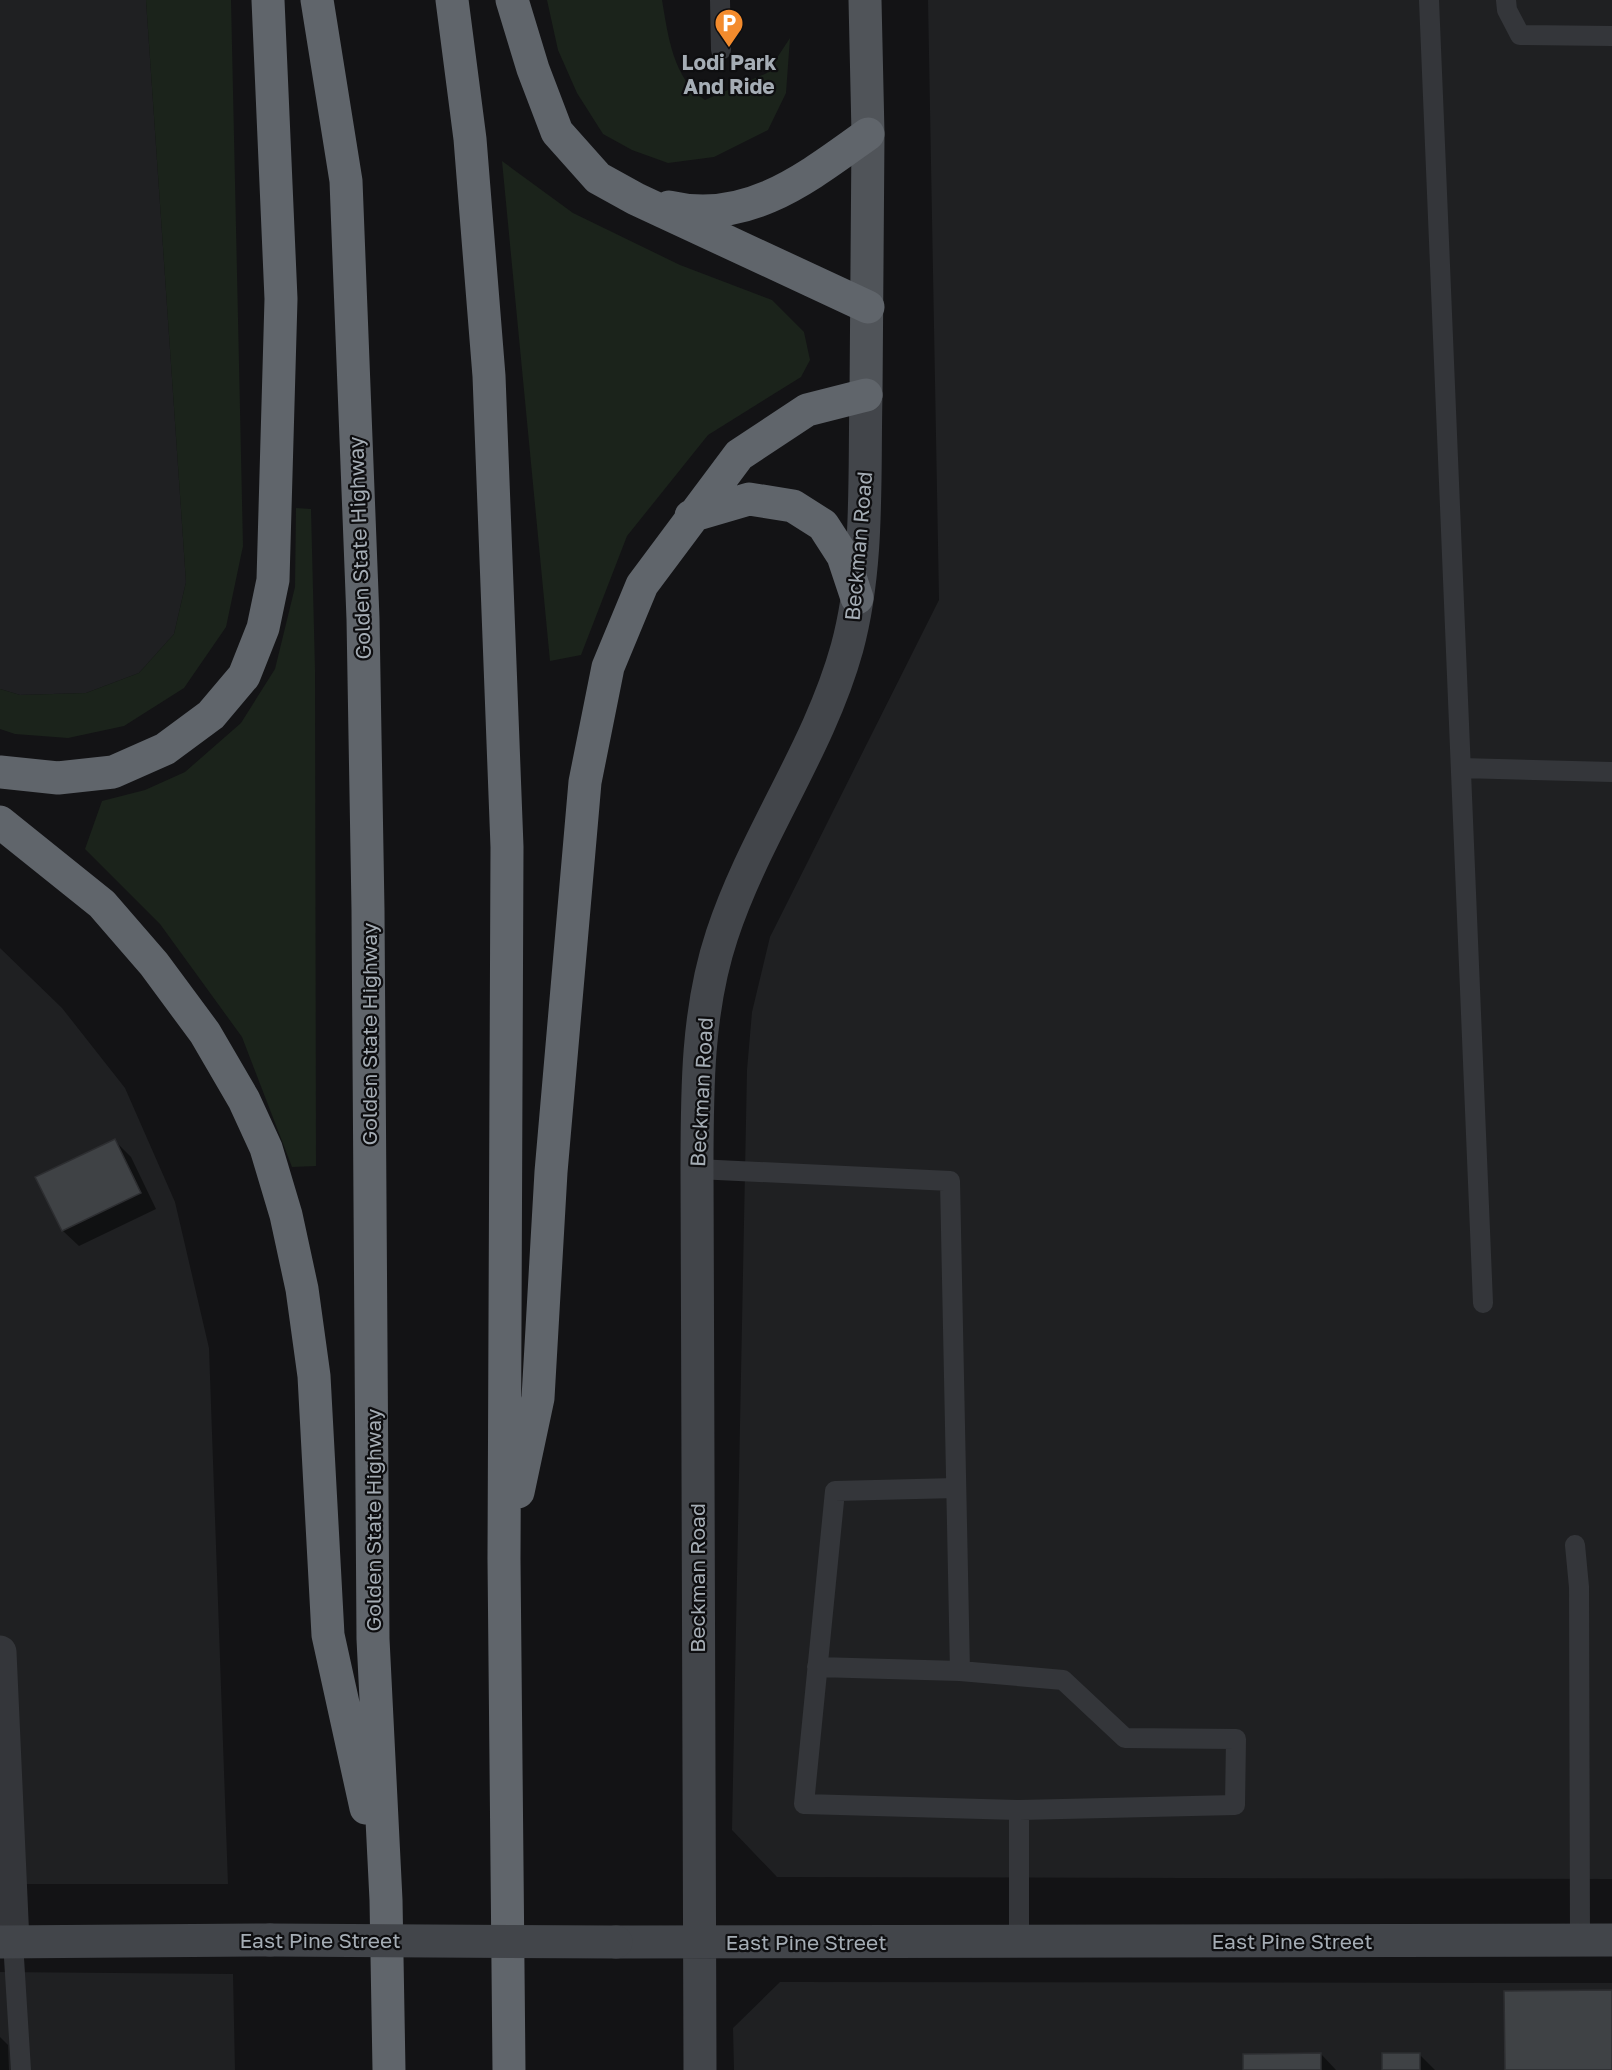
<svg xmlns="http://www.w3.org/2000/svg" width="1612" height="2070" viewBox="0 0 1612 2070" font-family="'Golos Text',sans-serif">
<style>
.built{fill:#1f2022}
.green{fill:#1b231b}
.shadow{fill:#0007}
.building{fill:#3f4245;stroke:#2d2e31;stroke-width:1.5}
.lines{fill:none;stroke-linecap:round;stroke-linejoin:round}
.lane{stroke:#34363a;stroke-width:20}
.street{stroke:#34363a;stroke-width:33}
.secondary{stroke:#42454a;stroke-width:33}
.primary{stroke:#505459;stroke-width:33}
.highway{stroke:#60656b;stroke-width:33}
.secondary-bridge{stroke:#42454a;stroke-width:33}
.labels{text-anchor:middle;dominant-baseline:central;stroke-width:4.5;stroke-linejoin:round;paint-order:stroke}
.poi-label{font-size:21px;font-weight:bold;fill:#a5adb5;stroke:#0e0e10}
.street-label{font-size:21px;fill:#a5adb5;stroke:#0e0e10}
</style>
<rect width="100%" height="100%" fill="#131315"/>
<path class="built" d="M 0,0 L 146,0 L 186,582 L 174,634 L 139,673 L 86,693 L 20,695 L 0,689 Z
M 928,0 L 1612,0 L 1612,1879 L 777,1877 L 732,1830 L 747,1070 L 752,1012 L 770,937 L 939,600 Z
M 0,948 L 62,1008 L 125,1088 L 175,1202 L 209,1348 L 228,1884 L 0,1884 Z
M 0,1972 L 233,1974 L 235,2070 L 0,2070 Z
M 780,1982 L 1612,1983 L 1612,2070 L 734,2070 L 733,2028 Z"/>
<path class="green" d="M 146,0 L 231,0 L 243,546 L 226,627 L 184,688 L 124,726 L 68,738 L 15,734 L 0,729 L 0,689 L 20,695 L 86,693 L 139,673 L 174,634 L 186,582 Z
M 547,0 L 662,0 C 668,35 673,79 705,100 L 767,73 L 790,38 L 786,93 L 768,130 L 714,157 L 668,163 L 632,150 L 603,134 L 577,93 L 558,50 Z
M 502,161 L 573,213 L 680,265 L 772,300 L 804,332 L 810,360 L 801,377 L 708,435 L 627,536 L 581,655 L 550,661 Z
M 296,508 L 311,509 L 315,670 L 316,1166 L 292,1167 L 242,1037 L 160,924 L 85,849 L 102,801 L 145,790 L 185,772 L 241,723 L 275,669 L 295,587 Z"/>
<path class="shadow" d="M 115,1141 L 131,1157 L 156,1209 L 79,1246 L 63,1231 L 37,1178 Z
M 0,2037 L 8,2045 L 9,2070 L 0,2070 Z
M 1321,2054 L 1336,2070 L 1244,2070 Z
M 1420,2055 L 1435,2070 L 1383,2070 Z"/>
<path class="building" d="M 115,1139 L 141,1193 L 62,1231 L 35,1177 Z
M 1612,1990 L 1612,2070 L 1505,2070 L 1504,1991 Z
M 1321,2053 L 1321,2070 L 1243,2070 L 1243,2054 Z
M 1382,2053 L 1420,2053 L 1420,2070 L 1382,2070 Z"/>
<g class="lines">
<path class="lane" d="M 720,0 L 721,50
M 1429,0 L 1483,1303
M 1506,0 L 1507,10 L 1520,35 L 1612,36
M 1461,768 L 1612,772
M 697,1169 L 950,1181 L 960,1671 L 1063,1680 L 1125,1738 L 1236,1739 L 1235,1805 L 1019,1810
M 956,1488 L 835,1491 L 804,1804 L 1019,1810 L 1019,1942
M 1575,1545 L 1579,1587 L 1580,1940
M 817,1667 L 960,1671
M 13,1942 L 21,2070"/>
<path class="street" d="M 0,1652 L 13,1942"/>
<path class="secondary" d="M 0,1942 L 270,1940
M 616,1942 L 1612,1940
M 700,2070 L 697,1169 C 697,1090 697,1010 722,935 C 755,835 819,749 847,648 C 869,567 864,478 866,395"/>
<path class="primary" d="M 865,0 L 868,134 L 866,395"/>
<path class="highway" d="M 317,0 L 346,181 L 363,619 L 368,910 L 373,1639 L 386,1900 L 389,2070
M 452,0 L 470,139 L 489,376 L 507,847 L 504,1559 L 509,2070
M 512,0 L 533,69 L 557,132 L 598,178 L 636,199 L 868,307
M 669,207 C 748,226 809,176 868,134
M 691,516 L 749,499 L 793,506 L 823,525 L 843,556 L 857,598
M 0,772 L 58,778 L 113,772 L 165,749 L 211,715 L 244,676 L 263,628 L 273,580 L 281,299 L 268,0
M 0,822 L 102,904 L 154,964 L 205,1033 L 244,1100 L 266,1148 L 286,1215 L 302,1289 L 314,1376 L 328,1635 L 366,1808
M 518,1492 L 538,1398 L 551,1172 L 585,782 L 608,667 L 642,585 L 739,455 L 807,410 L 866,395"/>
<path class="secondary-bridge" d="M 270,1940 L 616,1942"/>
</g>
<defs>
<g id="parking-pin" transform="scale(1.5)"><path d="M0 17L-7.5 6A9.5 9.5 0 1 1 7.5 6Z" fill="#f38b2d" stroke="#0e0e10"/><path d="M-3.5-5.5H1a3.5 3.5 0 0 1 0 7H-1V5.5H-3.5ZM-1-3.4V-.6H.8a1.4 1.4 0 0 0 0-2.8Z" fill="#fff"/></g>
</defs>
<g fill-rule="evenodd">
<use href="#parking-pin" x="729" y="23"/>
</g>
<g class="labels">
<g class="poi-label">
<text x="729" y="62">Lodi Park<tspan x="729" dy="24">And Ride</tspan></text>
</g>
<g class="street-label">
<text transform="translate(858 546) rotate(-85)">Beckman Road</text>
<text transform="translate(359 548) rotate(-92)">Golden State Highway</text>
<text transform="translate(369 1034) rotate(-90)">Golden State Highway</text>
<text transform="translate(701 1092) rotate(-87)">Beckman Road</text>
<text transform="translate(373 1520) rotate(-90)">Golden State Highway</text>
<text transform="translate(697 1578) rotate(-90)">Beckman Road</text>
<text x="320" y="1940">East Pine Street</text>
<text x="1292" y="1941">East Pine Street</text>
<text x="806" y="1942">East Pine Street</text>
</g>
</g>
</svg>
